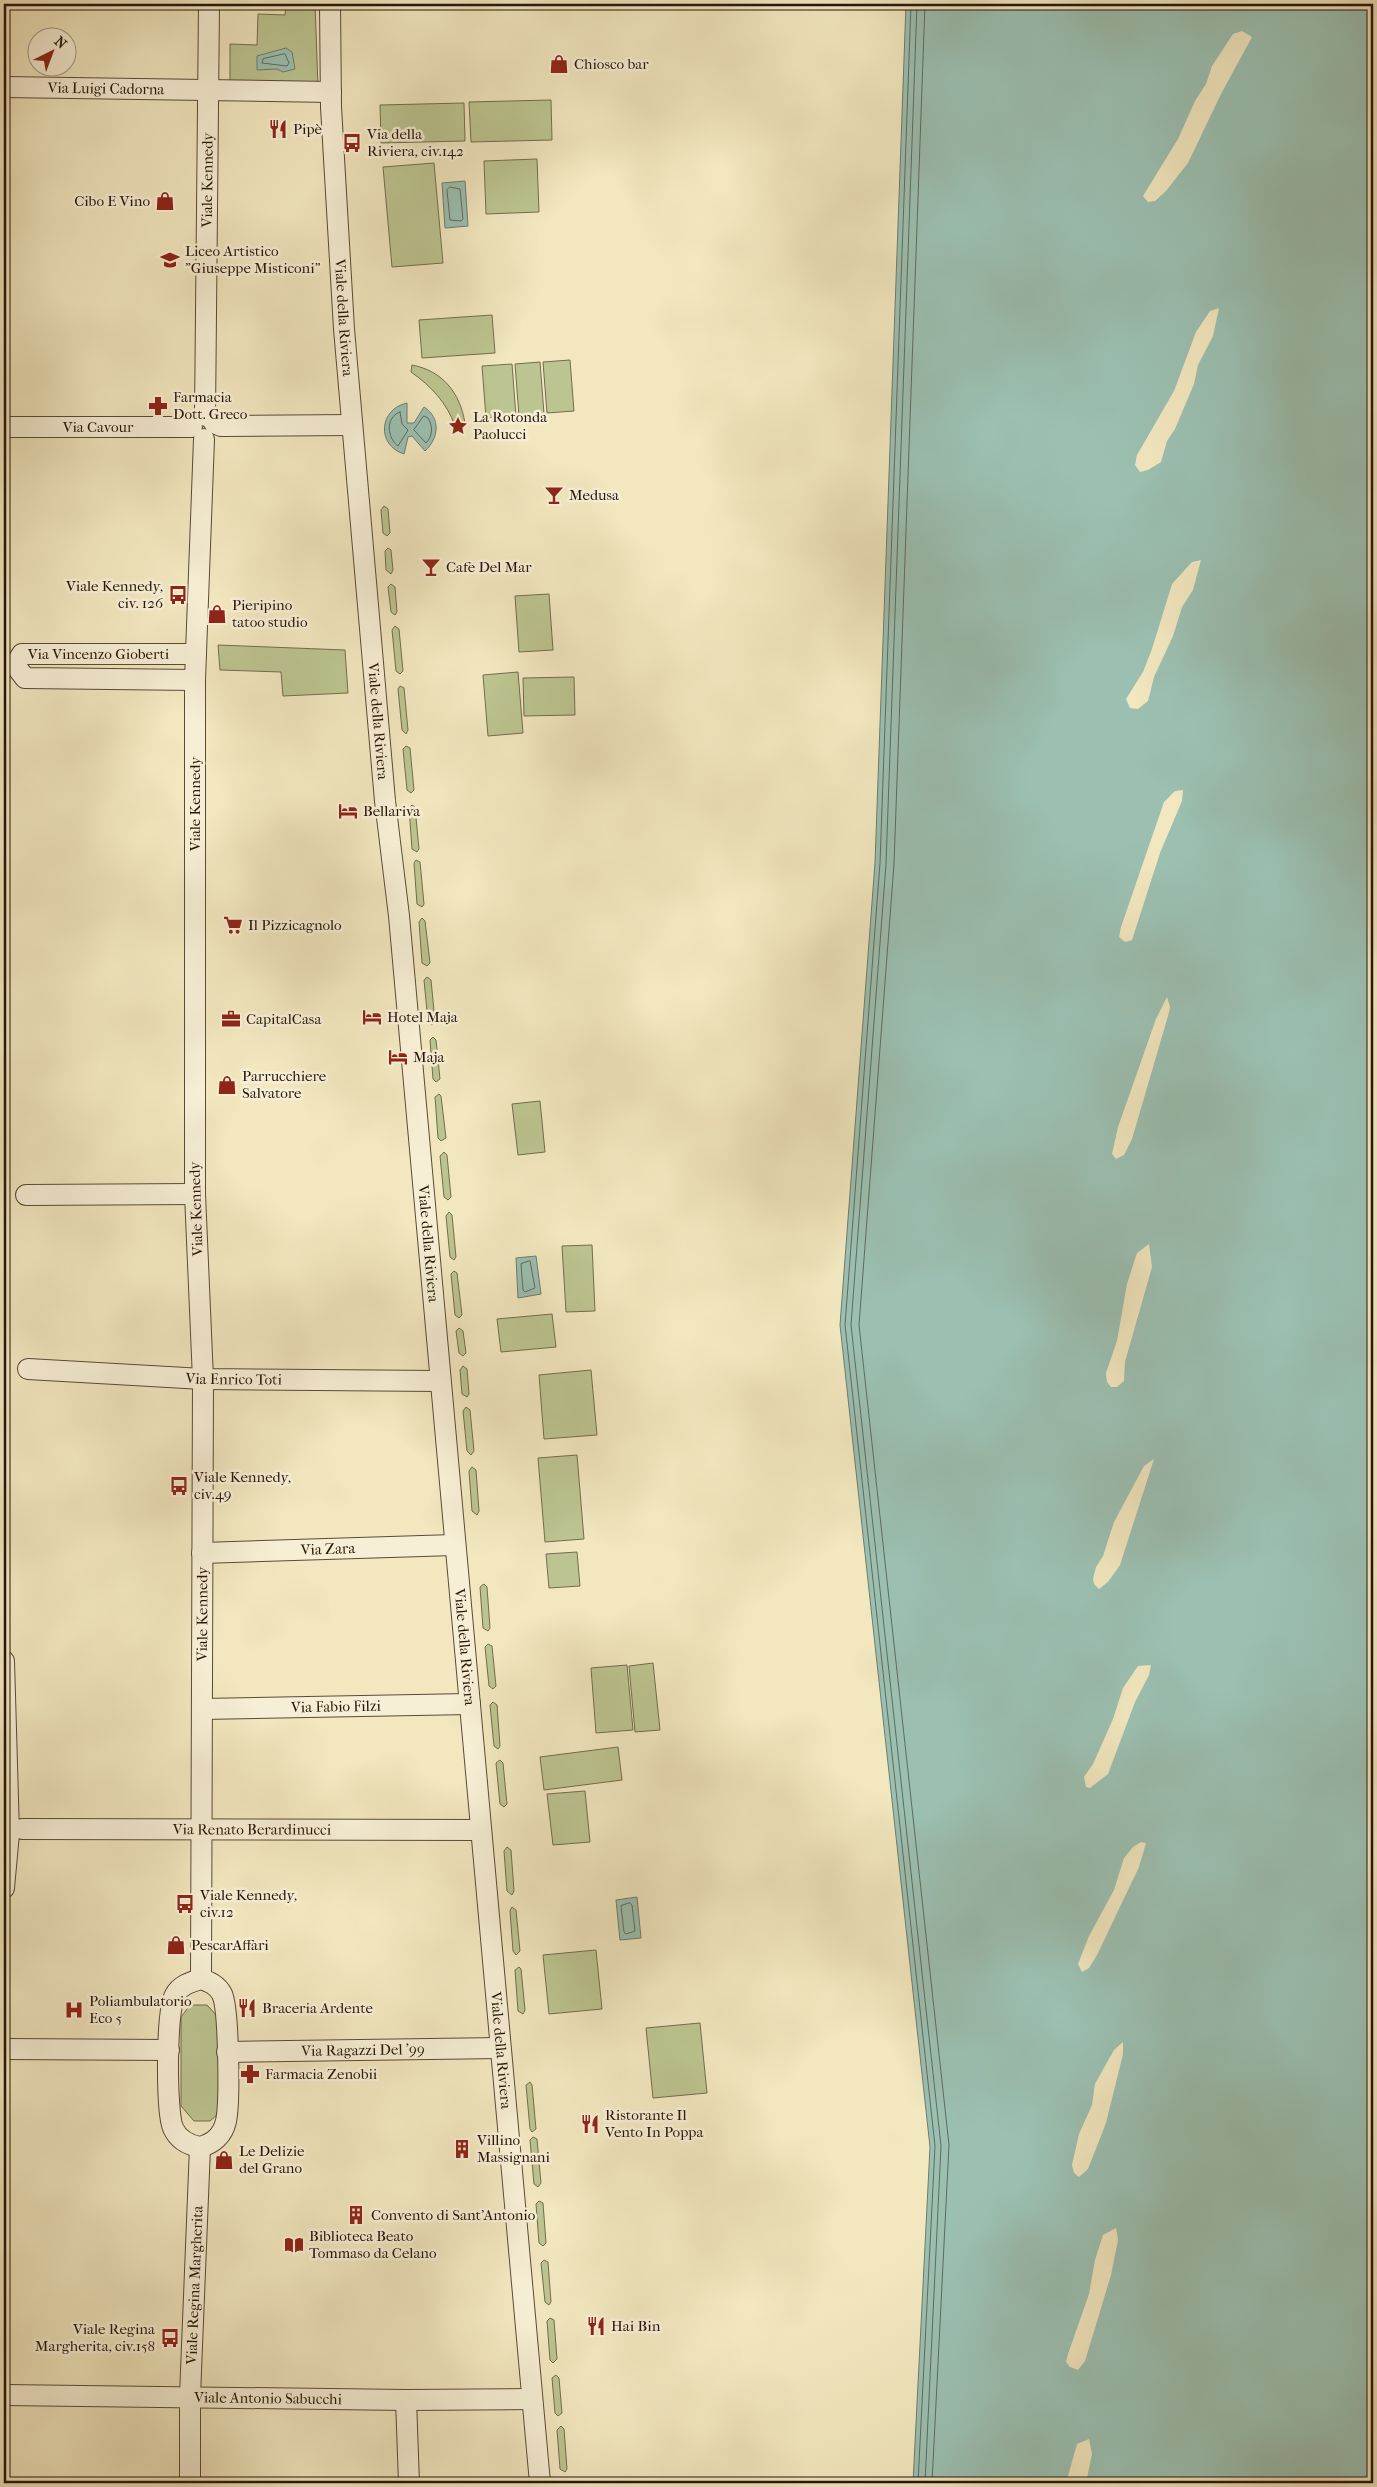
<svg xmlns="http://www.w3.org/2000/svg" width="1377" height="2487" viewBox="0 0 1377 2487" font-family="'IM FELL French Canon',serif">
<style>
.green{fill:#bcc591;stroke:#726d4d}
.water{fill:#9bc0b2;stroke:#6d7c6e}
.pier{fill:#f2e7bf}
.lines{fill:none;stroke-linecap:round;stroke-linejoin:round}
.shore{stroke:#616a5e;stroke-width:1}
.minor-casing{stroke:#5a4a36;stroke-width:22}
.minor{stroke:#f7efd5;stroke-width:20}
.labels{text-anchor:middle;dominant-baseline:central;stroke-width:5;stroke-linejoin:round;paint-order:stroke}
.poi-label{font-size:15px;fill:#271509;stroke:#f7efd5;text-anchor:start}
.street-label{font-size:15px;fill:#271509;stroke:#f7efd5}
</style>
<rect width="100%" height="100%" fill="#f2e7bf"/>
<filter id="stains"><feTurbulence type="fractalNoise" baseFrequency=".004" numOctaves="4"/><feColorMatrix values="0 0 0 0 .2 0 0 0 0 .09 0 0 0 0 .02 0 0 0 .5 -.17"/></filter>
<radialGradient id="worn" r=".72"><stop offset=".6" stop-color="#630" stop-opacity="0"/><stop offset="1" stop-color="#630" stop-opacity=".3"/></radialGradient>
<path class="green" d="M 286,4 L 315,4 L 318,87 L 230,86 L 230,44 L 257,45 L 258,14 L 285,15 Z
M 551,100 L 552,140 L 471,142 L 469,102 Z
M 464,103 L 465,141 L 381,143 L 380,105 Z
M 537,159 L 539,212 L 486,214 L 484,161 Z
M 434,163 L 443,263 L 392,267 L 383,167 Z
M 492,315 L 495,353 L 422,358 L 419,320 Z
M 570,360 L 574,411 L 547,413 L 543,362 Z
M 540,362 L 544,414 L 519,416 L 515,364 Z
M 512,364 L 516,416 L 486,418 L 482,366 Z
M 412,365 C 443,371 460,393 465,423 L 455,426 C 447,403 431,386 411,372 Z
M 384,506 L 388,509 L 390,533 L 387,536 L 383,533 L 381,510 Z
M 388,548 L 391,550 L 393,570 L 391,574 L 386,570 L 385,551 Z
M 391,584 L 395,587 L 397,612 L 395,615 L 391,612 L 388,587 Z
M 549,594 L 553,650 L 519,652 L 515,596 Z
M 395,626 L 399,629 L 403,671 L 400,674 L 396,671 L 392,630 Z
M 218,645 L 345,650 L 348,693 L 283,696 L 281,672 L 220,670 Z
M 518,672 L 523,733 L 488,736 L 483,675 Z
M 574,677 L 575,715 L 524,716 L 523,678 Z
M 400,686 L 404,688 L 408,730 L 406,734 L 402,730 L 398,689 Z
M 406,746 L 410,748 L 414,790 L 411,793 L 407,790 L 403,749 Z
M 412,805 L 415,807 L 419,849 L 417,852 L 412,849 L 409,808 Z
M 416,860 L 420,862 L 424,904 L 422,907 L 417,904 L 414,863 Z
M 422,918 L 425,921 L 430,963 L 427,966 L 422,963 L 419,922 Z
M 427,977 L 431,980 L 435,1021 L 432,1025 L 428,1022 L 424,980 Z
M 433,1037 L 436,1040 L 440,1079 L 436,1082 L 433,1079 L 430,1040 Z
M 439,1094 L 441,1096 L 446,1138 L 441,1141 L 438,1138 L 435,1097 Z
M 540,1101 L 545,1152 L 518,1155 L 512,1104 Z
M 444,1152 L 447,1155 L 451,1197 L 448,1200 L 444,1197 L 440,1156 Z
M 449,1212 L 452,1215 L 456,1257 L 454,1260 L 450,1257 L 446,1216 Z
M 592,1245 L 595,1311 L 566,1312 L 562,1246 Z
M 454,1271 L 457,1273 L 462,1315 L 459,1318 L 455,1315 L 451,1274 Z
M 552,1314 L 556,1347 L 501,1352 L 497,1319 Z
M 459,1328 L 463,1331 L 466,1353 L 463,1356 L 459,1353 L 456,1331 Z
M 463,1366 L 467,1369 L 469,1394 L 467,1397 L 462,1394 L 460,1370 Z
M 591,1370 L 597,1435 L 544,1439 L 539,1375 Z
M 466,1407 L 470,1410 L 474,1451 L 471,1455 L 467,1451 L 463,1411 Z
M 577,1455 L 584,1539 L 545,1542 L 538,1458 Z
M 472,1467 L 476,1470 L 479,1511 L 477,1515 L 472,1511 L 469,1471 Z
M 577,1552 L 580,1586 L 549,1588 L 546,1554 Z
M 484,1584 L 487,1587 L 490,1628 L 488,1631 L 483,1628 L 480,1587 Z
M 488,1644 L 492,1646 L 496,1686 L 493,1689 L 489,1686 L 485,1647 Z
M 653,1663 L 660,1730 L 635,1732 L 629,1666 Z
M 627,1665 L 633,1730 L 596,1733 L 591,1668 Z
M 493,1702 L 497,1705 L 500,1746 L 498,1749 L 494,1746 L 490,1705 Z
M 618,1747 L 622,1780 L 544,1790 L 540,1757 Z
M 500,1760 L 503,1763 L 507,1804 L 504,1807 L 500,1804 L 496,1763 Z
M 585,1791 L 590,1842 L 553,1845 L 547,1794 Z
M 507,1847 L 511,1850 L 514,1891 L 512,1895 L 507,1891 L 504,1851 Z
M 512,1907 L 516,1910 L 520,1951 L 516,1955 L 513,1951 L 510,1911 Z
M 596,1950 L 602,2009 L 549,2014 L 543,1955 Z
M 519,1967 L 521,1969 L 525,2010 L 523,2014 L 518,2011 L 515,1970 Z
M 190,2005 L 207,2005 L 218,2017 L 219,2113 L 210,2121 L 194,2121 L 181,2106 L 181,2017 Z
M 700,2023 L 707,2093 L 653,2098 L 646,2028 Z
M 530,2082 L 532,2085 L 536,2129 L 532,2132 L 530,2129 L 526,2085 Z
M 533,2137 L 537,2139 L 541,2183 L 538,2187 L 534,2184 L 530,2140 Z
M 539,2201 L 543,2203 L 546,2243 L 543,2246 L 539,2243 L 536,2204 Z
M 544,2260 L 548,2262 L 551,2302 L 549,2305 L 545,2302 L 541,2263 Z
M 550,2318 L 554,2320 L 557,2359 L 553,2363 L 550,2360 L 547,2321 Z
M 556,2375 L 559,2378 L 562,2413 L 558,2416 L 555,2413 L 552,2378 Z
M 561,2426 L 564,2429 L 567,2469 L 565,2472 L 560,2469 L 557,2430 Z"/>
<path class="water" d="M 906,4 L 1373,4 L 1373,2483 L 913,2483 L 930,2147 L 840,1325 L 875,863 Z
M 286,48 L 292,52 L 295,69 L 283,72 L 277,69 L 257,70 L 257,56 Z
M 465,181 L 468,226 L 445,228 L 442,183 Z
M 407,403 L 407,423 L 414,423 L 424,407 C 441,418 439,438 425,451 L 412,436 L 408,437 L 404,454 C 376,445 379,409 407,403 Z
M 536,1256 L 541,1294 L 518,1298 L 516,1258 Z
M 637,1897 L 641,1938 L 620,1940 L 616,1900 Z"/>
<path class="pier" d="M 1242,31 L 1252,37 L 1221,94 L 1188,163 L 1166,191 L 1155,201 L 1148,202 L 1143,196 L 1178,139 L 1195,101 L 1206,84 L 1212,66 L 1233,34 Z
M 1219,308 L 1213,336 L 1198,365 L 1194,384 L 1175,429 L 1167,441 L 1161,462 L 1148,470 L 1140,472 L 1135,465 L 1137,455 L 1174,391 L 1196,332 L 1210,311 Z
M 1201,560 L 1193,590 L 1182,607 L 1173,636 L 1154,677 L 1148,701 L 1138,709 L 1130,708 L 1126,699 L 1143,672 L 1152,649 L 1172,584 L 1192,562 Z
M 1183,790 L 1182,801 L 1160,853 L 1132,940 L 1125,942 L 1119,937 L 1121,927 L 1164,802 L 1175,791 Z
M 1167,997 L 1170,1007 L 1168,1016 L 1132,1139 L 1124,1155 L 1116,1159 L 1112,1154 L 1118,1127 L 1156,1019 Z
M 1149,1244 L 1152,1267 L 1125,1362 L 1124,1381 L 1117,1387 L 1111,1387 L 1107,1382 L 1106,1373 L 1117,1341 L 1127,1284 L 1137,1253 Z
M 1154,1459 L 1120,1565 L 1108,1582 L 1099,1589 L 1094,1584 L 1093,1579 L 1096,1567 L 1103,1556 L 1114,1522 L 1144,1466 Z
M 1151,1665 L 1149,1675 L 1135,1702 L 1108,1774 L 1090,1788 L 1086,1787 L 1084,1777 L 1093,1764 L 1113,1719 L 1123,1688 L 1138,1666 Z
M 1141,1842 L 1146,1843 L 1139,1867 L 1097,1955 L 1089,1968 L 1082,1972 L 1078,1964 L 1089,1936 L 1114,1890 L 1124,1858 L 1133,1847 Z
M 1123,2042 L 1123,2054 L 1106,2123 L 1088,2169 L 1079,2177 L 1074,2173 L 1072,2165 L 1079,2134 L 1092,2105 L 1095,2084 L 1114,2050 Z
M 1116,2228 L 1118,2240 L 1111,2275 L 1085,2361 L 1078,2370 L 1070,2367 L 1066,2362 L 1068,2354 L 1089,2294 L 1095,2260 L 1103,2235 Z
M 1089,2439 L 1092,2454 L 1086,2483 L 1066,2483 L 1077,2444 Z"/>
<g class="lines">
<path class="shore" d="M 911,4 L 880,863 L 845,1325 L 935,2146 L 918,2483
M 917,4 L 886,864 L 851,1325 L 941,2146 L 925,2483
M 925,4 L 894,864 L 859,1325 L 949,2145 L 932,2483
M 285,54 L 289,63 L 287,66 L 262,63 L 263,59 Z
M 450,187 L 460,189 L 463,219 L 461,221 L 450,220 L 447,190 Z
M 400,412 L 402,424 L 408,430 L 398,446 C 387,438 385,417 400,412 Z
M 424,416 L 428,418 C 433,426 433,436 426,443 L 414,430 Z
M 530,1261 L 535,1288 L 525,1292 L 523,1290 L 521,1264 Z
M 630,1903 L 632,1905 L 635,1931 L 626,1934 L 624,1932 L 621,1906 Z"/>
<g class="minor-casing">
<g id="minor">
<path id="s1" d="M 330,4 L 331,107 L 344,329 L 385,801 L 399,916 L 540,2483"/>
<path id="s2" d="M 4,87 L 331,92"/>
<path id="s3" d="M 205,416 L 209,4"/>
<path d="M 214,423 L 221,426 L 352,425"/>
<path id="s4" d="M 4,427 L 192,427"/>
<path id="s5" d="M 195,680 L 25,678 L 15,665 L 22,654 L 196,654"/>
<path d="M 26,1195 L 195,1194"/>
<path id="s6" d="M 28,1369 L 203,1379 L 439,1381"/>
<path id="s7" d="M 202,1553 L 454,1545"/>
<path d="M 4,1661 L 9,1833 L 4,1888"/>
<path id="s8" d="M 202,1709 L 470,1704"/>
<path id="s9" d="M 22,1829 L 481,1830"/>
<path id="s10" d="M 201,1979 L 203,1379 L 195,1194 L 195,680 L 204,439"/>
<path d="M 201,1979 C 210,1982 217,1985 222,1994 C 229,2009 230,2103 226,2121 C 223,2135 213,2144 200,2147 C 188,2145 178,2139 173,2128 C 166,2111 166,2010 175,1995 C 180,1985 191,1982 201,1979 Z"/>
<path d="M 4,2049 L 169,2050"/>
<path id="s11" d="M 227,2052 L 500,2048"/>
<path id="s12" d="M 4,2395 L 406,2400 L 532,2399"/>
<path d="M 406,2400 L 409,2483"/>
<path id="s13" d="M 190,2483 L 190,2396 L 200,2147"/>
</g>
</g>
<use href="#minor" class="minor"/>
</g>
<defs>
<g id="shop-bare" transform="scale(1.5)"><path d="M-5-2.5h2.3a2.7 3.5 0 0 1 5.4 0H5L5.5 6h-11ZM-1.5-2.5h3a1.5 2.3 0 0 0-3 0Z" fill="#8f2418" stroke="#f7efd5" stroke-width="2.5" paint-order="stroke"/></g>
<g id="restaurant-bare" transform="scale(1.5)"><path d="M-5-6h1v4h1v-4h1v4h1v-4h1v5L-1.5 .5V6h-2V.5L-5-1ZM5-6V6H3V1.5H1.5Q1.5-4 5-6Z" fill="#8f2418" stroke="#f7efd5" stroke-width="2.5" paint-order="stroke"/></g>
<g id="bus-bare" transform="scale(1.5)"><path d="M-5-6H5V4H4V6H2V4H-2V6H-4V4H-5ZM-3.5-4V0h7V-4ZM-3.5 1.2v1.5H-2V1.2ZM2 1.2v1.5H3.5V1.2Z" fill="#8f2418" stroke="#f7efd5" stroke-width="2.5" paint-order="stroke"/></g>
<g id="school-bare" transform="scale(1.5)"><path d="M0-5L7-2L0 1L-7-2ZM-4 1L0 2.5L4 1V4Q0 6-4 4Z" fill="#8f2418" stroke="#f7efd5" stroke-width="2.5" paint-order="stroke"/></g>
<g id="pharmacy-bare" transform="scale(1.5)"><path d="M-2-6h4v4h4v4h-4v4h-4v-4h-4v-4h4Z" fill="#8f2418" stroke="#f7efd5" stroke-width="2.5" paint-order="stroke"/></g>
<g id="sight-bare" transform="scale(1.5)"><path d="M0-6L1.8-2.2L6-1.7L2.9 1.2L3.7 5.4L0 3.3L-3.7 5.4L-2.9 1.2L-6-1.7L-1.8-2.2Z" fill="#8f2418" stroke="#f7efd5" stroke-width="2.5" paint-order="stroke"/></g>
<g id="bar-bare" transform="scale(1.5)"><path d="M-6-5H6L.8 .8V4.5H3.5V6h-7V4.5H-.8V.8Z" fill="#8f2418" stroke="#f7efd5" stroke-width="2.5" paint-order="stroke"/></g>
<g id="hotel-bare" transform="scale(1.5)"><path d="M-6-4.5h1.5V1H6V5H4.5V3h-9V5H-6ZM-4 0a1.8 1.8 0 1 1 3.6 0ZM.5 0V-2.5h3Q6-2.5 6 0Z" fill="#8f2418" stroke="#f7efd5" stroke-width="2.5" paint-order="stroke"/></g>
<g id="supermarket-bare" transform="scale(1.5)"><path d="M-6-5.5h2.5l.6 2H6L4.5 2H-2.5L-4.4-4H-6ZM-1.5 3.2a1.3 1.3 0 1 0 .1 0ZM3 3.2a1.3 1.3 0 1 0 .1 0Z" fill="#8f2418" stroke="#f7efd5" stroke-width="2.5" paint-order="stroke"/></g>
<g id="office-bare" transform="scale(1.5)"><path d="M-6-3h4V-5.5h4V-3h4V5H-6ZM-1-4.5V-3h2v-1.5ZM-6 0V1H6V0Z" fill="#8f2418" stroke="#f7efd5" stroke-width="2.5" paint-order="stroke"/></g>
<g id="hospital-bare" transform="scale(1.5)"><path d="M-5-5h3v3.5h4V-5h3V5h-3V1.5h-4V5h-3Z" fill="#8f2418" stroke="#f7efd5" stroke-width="2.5" paint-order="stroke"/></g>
<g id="building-bare" transform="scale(1.5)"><path d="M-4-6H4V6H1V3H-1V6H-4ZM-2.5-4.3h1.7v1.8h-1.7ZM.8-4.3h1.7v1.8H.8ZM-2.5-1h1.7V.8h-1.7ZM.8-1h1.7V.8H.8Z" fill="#8f2418" stroke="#f7efd5" stroke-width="2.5" paint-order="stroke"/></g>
<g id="library-bare" transform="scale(1.5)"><path d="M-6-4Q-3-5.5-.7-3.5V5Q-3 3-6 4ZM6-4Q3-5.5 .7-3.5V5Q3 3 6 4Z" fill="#8f2418" stroke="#f7efd5" stroke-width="2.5" paint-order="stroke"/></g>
</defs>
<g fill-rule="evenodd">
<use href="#shop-bare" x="559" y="64"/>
<use href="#restaurant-bare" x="278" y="129"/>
<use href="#bus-bare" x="352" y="143"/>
<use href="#shop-bare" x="165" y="201"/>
<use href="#school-bare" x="170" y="260"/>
<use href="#pharmacy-bare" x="158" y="406"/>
<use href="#sight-bare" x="458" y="426"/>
<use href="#bar-bare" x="554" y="495"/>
<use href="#bar-bare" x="431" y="567"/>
<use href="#bus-bare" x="178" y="595"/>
<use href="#shop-bare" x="217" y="614"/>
<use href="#hotel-bare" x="348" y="811"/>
<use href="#supermarket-bare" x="233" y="925"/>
<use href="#hotel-bare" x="372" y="1017"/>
<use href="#office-bare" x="231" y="1019"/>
<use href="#hotel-bare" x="398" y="1057"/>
<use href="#shop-bare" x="227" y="1085"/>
<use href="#bus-bare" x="179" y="1486"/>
<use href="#bus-bare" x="185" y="1904"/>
<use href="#shop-bare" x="176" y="1945"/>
<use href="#restaurant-bare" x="247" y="2008"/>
<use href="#hospital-bare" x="74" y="2010"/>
<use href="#pharmacy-bare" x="250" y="2074"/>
<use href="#restaurant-bare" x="590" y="2124"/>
<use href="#building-bare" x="462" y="2149"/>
<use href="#shop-bare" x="224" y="2160"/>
<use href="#building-bare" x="356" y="2215"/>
<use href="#library-bare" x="294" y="2245"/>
<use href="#restaurant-bare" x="596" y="2326"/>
<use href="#bus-bare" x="170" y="2338"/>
</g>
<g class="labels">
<g class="poi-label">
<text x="574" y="64">Chiosco bar</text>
<text x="293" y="129">Pipè</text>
<text x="367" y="134">Via della<tspan x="367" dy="17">Riviera, civ.142</tspan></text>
<text x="150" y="201" text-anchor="end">Cibo E Vino</text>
<text x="185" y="251">Liceo Artistico<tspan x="185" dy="17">"Giuseppe Misticoni"</tspan></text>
<text x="173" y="397">Farmacia<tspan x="173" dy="17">Dott. Greco</tspan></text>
<text x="473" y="417">La Rotonda<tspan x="473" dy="17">Paolucci</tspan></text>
<text x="569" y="495">Medusa</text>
<text x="446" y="567">Cafe Del Mar</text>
<text x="163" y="586" text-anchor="end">Viale Kennedy,<tspan x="163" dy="17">civ. 126</tspan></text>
<text x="232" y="605">Pieripino<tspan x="232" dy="17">tatoo studio</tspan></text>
<text x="363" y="811">Bellariva</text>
<text x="248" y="925">Il Pizzicagnolo</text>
<text x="387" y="1017">Hotel Maja</text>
<text x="246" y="1019">CapitalCasa</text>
<text x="413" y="1057">Maja</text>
<text x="242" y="1076">Parrucchiere<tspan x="242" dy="17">Salvatore</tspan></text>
<text x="194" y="1477">Viale Kennedy,<tspan x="194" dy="17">civ.49</tspan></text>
<text x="200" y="1895">Viale Kennedy,<tspan x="200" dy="17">civ.12</tspan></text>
<text x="191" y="1945">PescarAffari</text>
<text x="89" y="2001">Poliambulatorio<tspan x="89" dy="17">Eco 5</tspan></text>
<text x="262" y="2008">Braceria Ardente</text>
<text x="265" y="2074">Farmacia Zenobii</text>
<text x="605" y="2115">Ristorante Il<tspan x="605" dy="17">Vento In Poppa</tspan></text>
<text x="477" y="2140">Villino<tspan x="477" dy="17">Massignani</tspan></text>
<text x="239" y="2151">Le Delizie<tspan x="239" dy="17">del Grano</tspan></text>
<text x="371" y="2215">Convento di Sant'Antonio</text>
<text x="309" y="2236">Biblioteca Beato<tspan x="309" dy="17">Tommaso da Celano</tspan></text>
<text x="611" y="2326">Hai Bin</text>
<text x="155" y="2329" text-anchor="end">Viale Regina<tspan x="155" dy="17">Margherita, civ.158</tspan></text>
</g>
<g class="street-label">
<text stroke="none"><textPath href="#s2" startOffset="102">Via Luigi Cadorna</textPath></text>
<text stroke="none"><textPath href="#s3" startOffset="236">Viale Kennedy</textPath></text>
<text stroke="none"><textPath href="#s1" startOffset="314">Viale della Riviera</textPath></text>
<text stroke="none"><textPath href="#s4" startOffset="94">Via Cavour</textPath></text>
<text stroke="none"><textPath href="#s5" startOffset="276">Via Vincenzo Gioberti</textPath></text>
<text stroke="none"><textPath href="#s1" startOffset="719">Viale della Riviera</textPath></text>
<text transform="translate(195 804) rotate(-90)">Viale Kennedy</text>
<text transform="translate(196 1209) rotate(-92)">Viale Kennedy</text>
<text stroke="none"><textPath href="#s1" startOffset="1244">Viale della Riviera</textPath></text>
<text stroke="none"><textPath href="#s6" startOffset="206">Via Enrico Toti</textPath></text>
<text stroke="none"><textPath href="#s7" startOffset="126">Via Zara</textPath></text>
<text stroke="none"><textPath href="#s10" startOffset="365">Viale Kennedy</textPath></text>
<text stroke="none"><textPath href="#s1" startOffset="1649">Viale della Riviera</textPath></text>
<text stroke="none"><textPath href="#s8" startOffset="134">Via Fabio Filzi</textPath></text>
<text stroke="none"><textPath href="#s9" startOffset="230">Via Renato Berardinucci</textPath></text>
<text stroke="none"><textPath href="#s11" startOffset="136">Via Ragazzi Del '99</textPath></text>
<text stroke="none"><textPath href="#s1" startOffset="2054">Viale della Riviera</textPath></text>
<text stroke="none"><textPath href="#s13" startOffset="198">Viale Regina Margherita</textPath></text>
<text stroke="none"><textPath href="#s12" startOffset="264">Viale Antonio Sabucchi</textPath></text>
</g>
</g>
<rect width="1377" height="2487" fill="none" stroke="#f2e7bf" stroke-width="20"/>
<rect x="5" y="5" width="1367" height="2477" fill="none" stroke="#271509" stroke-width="2.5"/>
<rect x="10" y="10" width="1357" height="2467" fill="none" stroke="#271509"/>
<g transform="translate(52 52) rotate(42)"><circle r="24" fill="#f7efd5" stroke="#a49883"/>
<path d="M0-4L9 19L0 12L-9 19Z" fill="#8f2418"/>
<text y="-8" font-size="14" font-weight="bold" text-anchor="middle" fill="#271509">N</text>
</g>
<rect width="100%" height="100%" filter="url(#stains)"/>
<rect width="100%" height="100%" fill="url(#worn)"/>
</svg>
